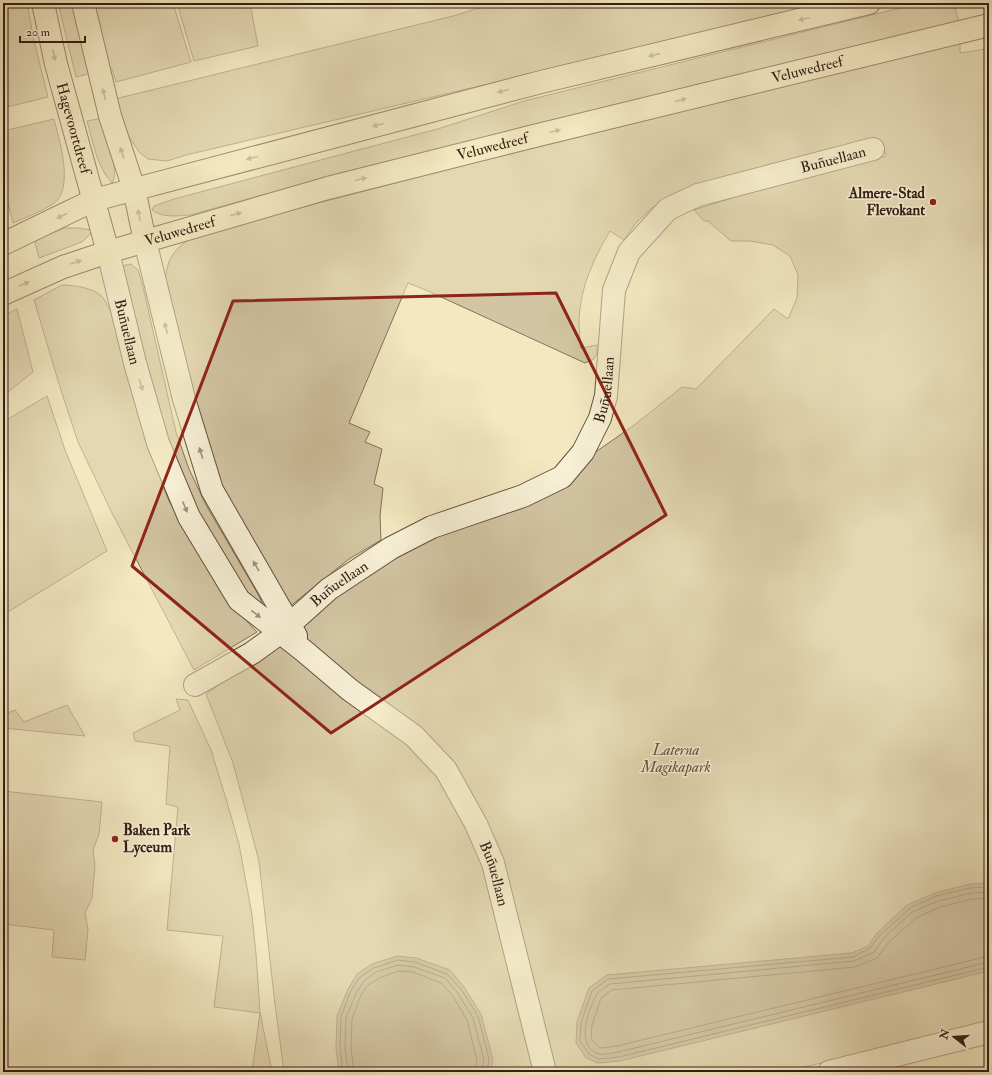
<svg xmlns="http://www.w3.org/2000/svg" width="992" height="1075" viewBox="0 0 992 1075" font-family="'IM FELL Double Pica',serif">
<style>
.green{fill:#d3c5a3;stroke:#84715c}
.water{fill:#b2a386;stroke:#806d58}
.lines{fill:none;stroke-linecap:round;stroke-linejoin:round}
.shore{stroke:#74604d;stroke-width:1}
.minor-casing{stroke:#64503f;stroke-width:24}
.major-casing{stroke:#351d14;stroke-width:24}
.minor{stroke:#f7f0d6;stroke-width:22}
.major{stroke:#f3e8c0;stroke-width:22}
.oneway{fill:#9e8d73}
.oneway2{fill:#a0917f}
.marked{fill:none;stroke:#8f2418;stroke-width:3;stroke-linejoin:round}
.poi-dot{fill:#8f2418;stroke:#f7f0d6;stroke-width:1.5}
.labels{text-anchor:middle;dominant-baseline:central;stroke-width:3;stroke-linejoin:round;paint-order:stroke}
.street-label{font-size:15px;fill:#351d14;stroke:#f7f0d6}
.poi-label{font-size:15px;font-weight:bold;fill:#351d14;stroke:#f7f0d6;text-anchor:end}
.park-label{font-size:15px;font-style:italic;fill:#644f3f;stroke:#f7f0d6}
</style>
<rect width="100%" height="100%" fill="#f3e8c0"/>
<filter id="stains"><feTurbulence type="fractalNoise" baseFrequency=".005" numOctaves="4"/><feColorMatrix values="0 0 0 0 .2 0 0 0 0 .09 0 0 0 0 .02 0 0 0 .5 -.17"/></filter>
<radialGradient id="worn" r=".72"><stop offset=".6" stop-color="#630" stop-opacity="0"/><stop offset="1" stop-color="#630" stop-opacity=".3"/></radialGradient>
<path class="green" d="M 3,3 L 27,3 L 34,41 L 48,97 L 3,108 Z
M 58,3 L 75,3 L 92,73 L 76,77 Z
M 89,3 L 173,3 L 191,62 L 116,82 L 112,69 L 105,70 Z
M 177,3 L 250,3 L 258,46 L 194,61 Z
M 495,3 L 832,3 L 186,155 L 167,161 L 148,159 L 139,152 L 128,135 L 115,99 L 453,16 Z
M 925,3 L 954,3 L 959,23 L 350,171 L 190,215 C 178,216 162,218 152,210 L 154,206 L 174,199 L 441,128 L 524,101 L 896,9 Z
M 960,42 L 960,53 L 986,49 L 989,59 L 989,1021 L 785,1072 L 284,1072 L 274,996 L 259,861 L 233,763 L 206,694 L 280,643 L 345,581 L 525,485 L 597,451 L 633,426 L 682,387 L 696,389 L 774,309 L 788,319 L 797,298 L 798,275 L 790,256 L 773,245 L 750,241 L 731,241 L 708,221 L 704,221 L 694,210 L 764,188 L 886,156 L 881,140 L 688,188 L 653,207 L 636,223 L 624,240 L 610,231 C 593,260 581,286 579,319 C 579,329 580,338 581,348 L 597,345 L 597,353 L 594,359 L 585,363 L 428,291 L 408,283 L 349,423 L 370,432 L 365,442 L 382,449 L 374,484 L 383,488 L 380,516 L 381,540 L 349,559 L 289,607 L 227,506 L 195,413 L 165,291 C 165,260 172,248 199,234 L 442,171 Z
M 102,118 C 106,130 120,174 112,183 C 97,167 93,142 87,121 Z
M 54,119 C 59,140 75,189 53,204 C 41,212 26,217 13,223 L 3,184 L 3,131 Z
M 65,228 L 79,228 L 91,230 L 91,233 L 82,242 L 39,258 L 35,242 L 40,238 Z
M 131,264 L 138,270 L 143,287 L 176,432 L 189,469 L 206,505 L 259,596 L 262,603 L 258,606 L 252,600 L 214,546 L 163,440 L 122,267 L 126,265 Z
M 62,285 C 74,285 97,288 104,299 C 108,305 111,313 115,319 L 155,465 L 169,501 L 204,560 L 243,617 L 257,632 L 194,670 L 112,513 L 78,442 L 59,384 L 34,300 Z
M 17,309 L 33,372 L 3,396 L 3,316 Z
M 47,396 L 65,450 L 107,551 L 3,615 L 3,422 Z
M 176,699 L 188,700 L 211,750 L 227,802 L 239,844 L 252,915 L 256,954 L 260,1012 L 272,1072 L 252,1072 L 260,1013 L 214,1007 L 223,936 L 167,930 L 178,807 L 166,804 L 170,746 L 135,741 L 133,733 L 180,710 Z
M 67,705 L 85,736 L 3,728 L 3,715 L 15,710 L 24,722 Z
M 3,791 L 102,802 L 99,834 L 93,850 L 95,866 L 92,898 L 85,913 L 88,930 L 85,960 L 52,957 L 54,930 L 3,924 Z"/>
<path class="water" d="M 989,883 L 989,971 L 620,1061 L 598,1063 L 586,1058 L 576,1043 L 577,1022 L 589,988 L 607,975 L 852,953 L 868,946 L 877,933 L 907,905 L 935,893 L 970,884 Z
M 397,956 L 416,958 L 450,970 L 464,987 L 481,1014 L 493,1060 L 490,1072 L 339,1072 L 336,1048 L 337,1016 L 348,989 L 357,974 L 372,964 Z"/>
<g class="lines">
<path class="shore" d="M 989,887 L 970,888 L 936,896 L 910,908 L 880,935 L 870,948 L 853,957 L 608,979 L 592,991 L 581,1023 L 580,1041 L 589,1054 L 599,1059 L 619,1057 L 989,967
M 989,892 L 971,893 L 938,901 L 912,912 L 883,939 L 874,952 L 854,961 L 610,984 C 606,987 598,991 596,996 C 588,1010 575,1048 599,1054 C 605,1055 613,1053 618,1052 L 989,962
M 989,898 L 972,899 L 940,907 L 916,918 L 888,943 L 877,958 L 855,967 L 612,990 L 601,998 L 592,1025 L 591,1038 L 596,1045 L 601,1048 L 617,1046 L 989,956
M 343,1072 L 340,1048 L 341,1017 L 351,990 L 360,977 L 374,968 L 398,960 L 415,962 L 447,974 L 461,989 L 478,1016 L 489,1059 L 487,1072
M 348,1072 L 345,1048 L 346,1018 L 356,993 L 364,981 L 376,972 L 398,965 L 414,967 L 445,978 L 457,992 L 473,1018 L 484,1060 L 482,1072
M 354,1072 L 351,1048 L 352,1019 L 361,995 L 368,985 L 379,978 L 399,971 L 413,972 L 441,983 L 452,995 L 467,1020 L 477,1060 L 476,1072"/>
<g class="minor-casing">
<g id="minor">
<path d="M 145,241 L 184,399 L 212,490 L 296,636"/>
<path id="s1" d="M 108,252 L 135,363 L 158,443 L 189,517 L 239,600 L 304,651 L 350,690 L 414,736 L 446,770 L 476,824 L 493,863 L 545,1072"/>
<path id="s2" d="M 195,685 L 252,653 L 281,632 L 329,589 L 391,548 L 432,527 L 523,496 L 562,477 L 583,452 L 600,418 L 606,396 L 614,290 L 629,252 L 668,209 L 698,195 L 873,149"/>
<path d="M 829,1072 L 989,1032"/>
</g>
</g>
<g class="major-casing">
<g id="major">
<path id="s3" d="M 43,3 L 56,64 L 108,252"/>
<path d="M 83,3 L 110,116 L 134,189 L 145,241"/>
<path d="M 3,244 L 94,200 L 541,82 L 869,3"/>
<path id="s4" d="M 3,294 L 63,267 L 108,252 L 328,188 L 526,138 L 989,25"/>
</g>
</g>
<use href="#minor" class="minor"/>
<use href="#major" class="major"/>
</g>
<defs><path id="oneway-solid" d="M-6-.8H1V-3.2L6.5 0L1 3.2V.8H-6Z"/></defs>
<g class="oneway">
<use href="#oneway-solid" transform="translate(804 19) rotate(166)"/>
<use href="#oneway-solid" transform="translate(54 55) rotate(78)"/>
<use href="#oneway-solid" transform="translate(654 55) rotate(167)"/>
<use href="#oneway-solid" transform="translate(503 91) rotate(165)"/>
<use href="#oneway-solid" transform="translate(104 94) rotate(-104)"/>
<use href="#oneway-solid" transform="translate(681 100) rotate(-14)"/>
<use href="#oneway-solid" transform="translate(378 125) rotate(165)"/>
<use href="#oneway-solid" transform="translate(555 131) rotate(-14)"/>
<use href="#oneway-solid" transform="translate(122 153) rotate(-108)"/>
<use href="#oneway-solid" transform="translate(252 158) rotate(165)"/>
<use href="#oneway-solid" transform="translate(361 179) rotate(-14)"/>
<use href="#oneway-solid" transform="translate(236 214) rotate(-16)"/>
<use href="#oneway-solid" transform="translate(139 215) rotate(-102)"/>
<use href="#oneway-solid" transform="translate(62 216) rotate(154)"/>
<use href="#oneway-solid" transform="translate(76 262) rotate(-19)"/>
<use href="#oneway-solid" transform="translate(24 284) rotate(-23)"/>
</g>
<g class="oneway2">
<use href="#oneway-solid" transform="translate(166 328) rotate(-104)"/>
<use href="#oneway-solid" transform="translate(141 385) rotate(74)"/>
<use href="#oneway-solid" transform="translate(201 453) rotate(-107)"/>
<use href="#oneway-solid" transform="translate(185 507) rotate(67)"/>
<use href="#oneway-solid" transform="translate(256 566) rotate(-120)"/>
<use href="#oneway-solid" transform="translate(256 614) rotate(38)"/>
</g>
<path d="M0 0H992V1075H0ZM 556,293 L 666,515 L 331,733 L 132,566 L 233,301 Z" fill="#f3e8c0" fill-opacity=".55" fill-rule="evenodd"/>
<path class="marked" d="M 556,293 L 666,515 L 331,733 L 132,566 L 233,301 Z"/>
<g class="poi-dot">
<circle cx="933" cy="202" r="4"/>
<circle cx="115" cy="839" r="4"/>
</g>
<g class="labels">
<g class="street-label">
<text stroke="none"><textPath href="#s4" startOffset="836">Veluwedreef</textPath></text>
<text stroke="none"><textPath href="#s3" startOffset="129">Hagevoortdreef</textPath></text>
<text stroke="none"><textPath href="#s4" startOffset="512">Veluwedreef</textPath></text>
<text stroke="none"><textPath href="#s2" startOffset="897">Buñuellaan</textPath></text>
<text stroke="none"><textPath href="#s4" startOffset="188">Veluwedreef</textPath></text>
<text stroke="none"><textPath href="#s1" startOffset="82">Buñuellaan</textPath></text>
<text stroke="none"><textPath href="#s2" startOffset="525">Buñuellaan</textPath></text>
<text stroke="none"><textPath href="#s2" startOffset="177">Buñuellaan</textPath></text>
<text stroke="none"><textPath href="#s1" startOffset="758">Buñuellaan</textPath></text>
</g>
<g class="poi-label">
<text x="925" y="193">Almere-Stad<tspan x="925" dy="17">Flevokant</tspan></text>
<text x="123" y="830" text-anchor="start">Baken Park<tspan x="123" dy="17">Lyceum</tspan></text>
</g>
<g class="park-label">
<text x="676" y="750">Laterna<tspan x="676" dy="17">Magikapark</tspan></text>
</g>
</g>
<rect width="992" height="1075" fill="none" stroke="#f3e8c0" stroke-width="16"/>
<rect x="4" y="4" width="984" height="1067" fill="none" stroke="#351d14" stroke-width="2"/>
<rect x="8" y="8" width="976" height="1059" fill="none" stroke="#351d14"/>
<g transform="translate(954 1037) rotate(287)" stroke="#f7f0d6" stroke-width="3" paint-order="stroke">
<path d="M0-3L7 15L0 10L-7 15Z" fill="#351d14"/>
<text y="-6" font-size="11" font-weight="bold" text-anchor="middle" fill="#351d14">N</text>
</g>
<path d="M20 36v6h65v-6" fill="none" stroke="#351d14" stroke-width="2"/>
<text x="26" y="36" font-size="12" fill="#351d14" stroke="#f7f0d6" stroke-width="3" paint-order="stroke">20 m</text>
<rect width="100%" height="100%" filter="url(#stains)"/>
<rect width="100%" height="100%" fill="url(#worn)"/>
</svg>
